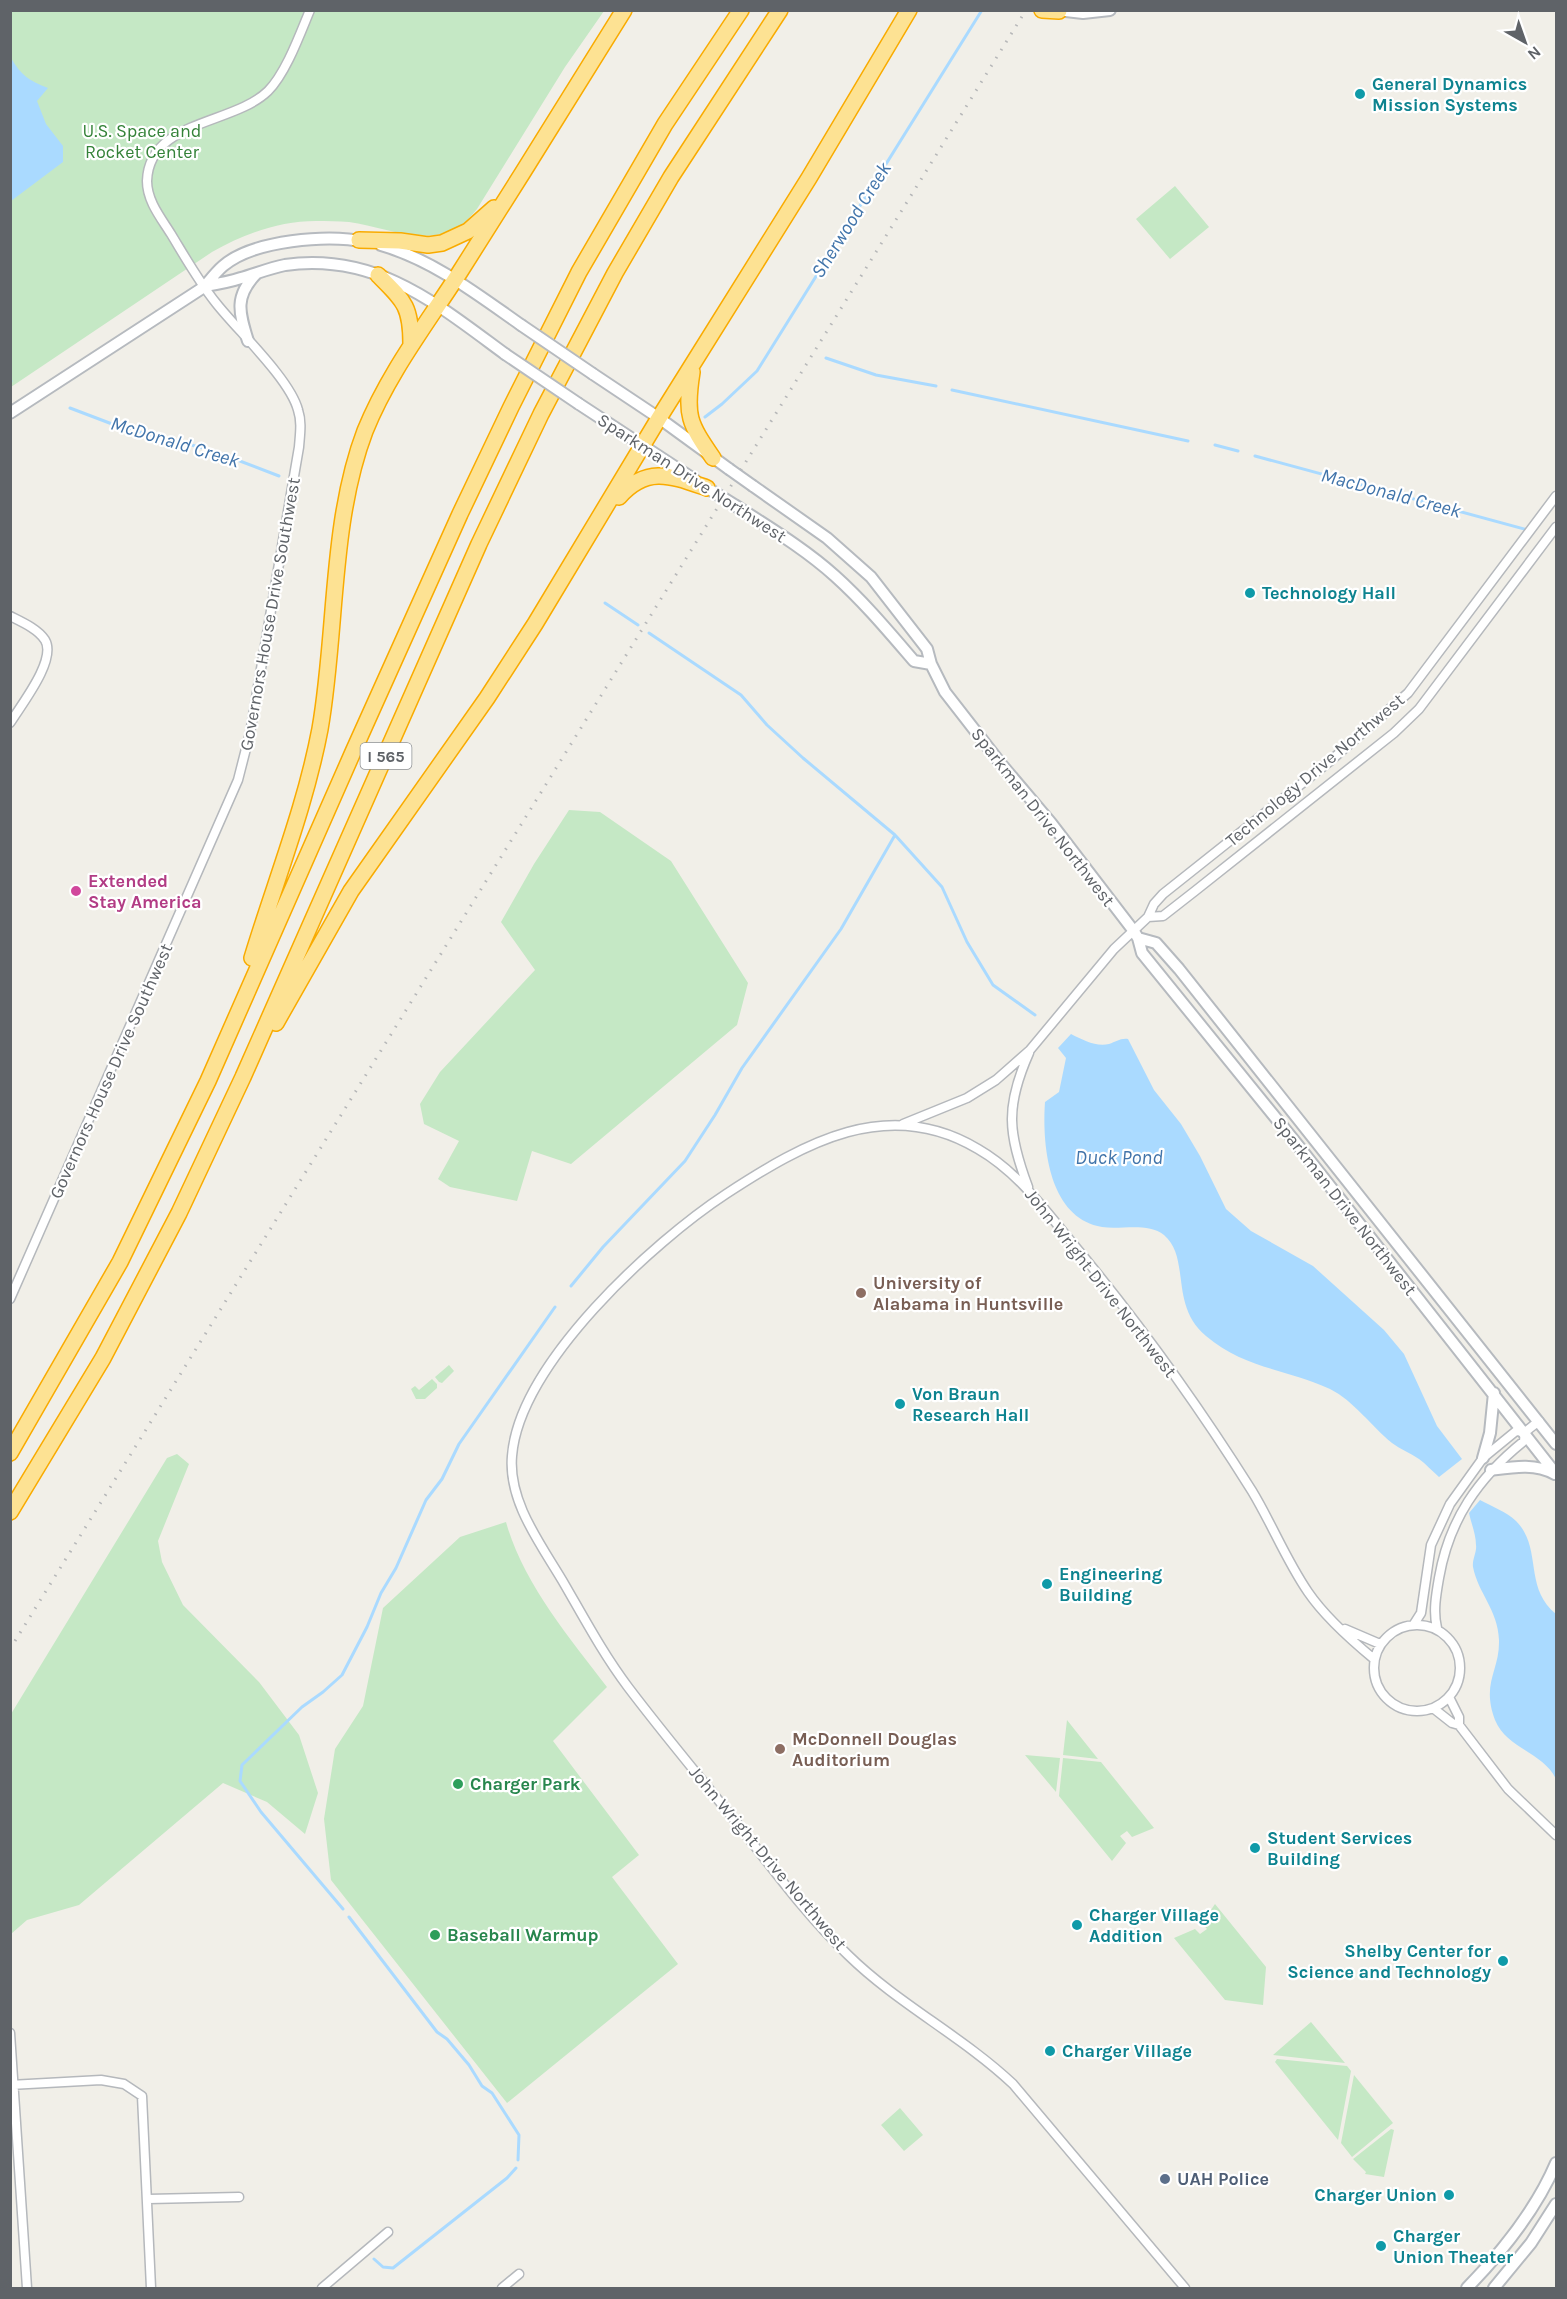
<svg xmlns="http://www.w3.org/2000/svg" width="1567" height="2299" viewBox="0 0 1567 2299" font-family="Karla,sans-serif">
<style>
.green{fill:#c5e8c5}
.water{fill:#aadaff}
.lines{fill:none;stroke-linecap:round;stroke-linejoin:round}
.stream{stroke:#aadaff;stroke-width:3}
.street-casing{stroke:#b5b8bc;stroke-width:11}
.secondary-casing{stroke:#b6babf;stroke-width:14}
.highway-casing{stroke:#f9ab00;stroke-width:18}
.street{stroke:#fff;stroke-width:8}
.secondary{stroke:#fff;stroke-width:10}
.highway{stroke:#fde293;stroke-width:15}
.rail{stroke:#b6b7b8;stroke-width:3;stroke-dasharray:1.5 8;stroke-linecap:butt}
.secondary-bridge-casing{stroke:#b6babf;stroke-width:14;stroke-linecap:butt}
.secondary-bridge{stroke:#fff;stroke-width:10}
.culture-dot{fill:#0f9aa8;stroke:#fff;stroke-width:2}
.hotel-dot{fill:#d1479c;stroke:#fff;stroke-width:2}
.education-dot{fill:#8d6e63;stroke:#fff;stroke-width:2}
.leisure-dot{fill:#2e9e5b;stroke:#fff;stroke-width:2}
.service-dot{fill:#5c6f8a;stroke:#fff;stroke-width:2}
.labels{text-anchor:middle;dominant-baseline:central;stroke-width:4.5;stroke-linejoin:round;paint-order:stroke}
.shield{fill:#fff;stroke:#8f9295;stroke-width:1.5}
.shield-label{font-size:16px;font-weight:bold;fill:#5f6368}
.culture-label{font-size:18px;font-weight:bold;fill:#0d838f;stroke:#fff;text-anchor:start}
.park-label{font-size:18px;fill:#348238;stroke:#fff}
.street-label{font-size:18px;fill:#5f6368;stroke:#fff}
.hotel-label{font-size:18px;font-weight:bold;fill:#b23c85;stroke:#fff;text-anchor:start}
.education-label{font-size:18px;font-weight:bold;fill:#785e54;stroke:#fff;text-anchor:start}
.leisure-label{font-size:18px;font-weight:bold;fill:#27864d;stroke:#fff;text-anchor:start}
.service-label{font-size:18px;font-weight:bold;fill:#4e5e75;stroke:#fff;text-anchor:start}
.water-label{font-size:20px;font-style:italic;fill:#4174aa;stroke:#fff}
</style>
<rect width="100%" height="100%" fill="#f1efe8"/>
<path class="green" d="M 10,11 L 604,11 L 565,67 L 477,209 C 469,219 460,228 448,232 C 417,243 380,226 349,222 C 338,221 327,221 316,221 C 279,221 244,234 212,252 L 11,387 Z
M 1175,186 L 1209,227 L 1170,259 L 1136,219 Z
M 569,810 L 600,812 L 671,861 L 748,983 L 737,1025 L 571,1164 L 532,1151 L 517,1201 L 450,1187 L 438,1179 L 459,1141 L 424,1124 L 420,1104 L 440,1072 L 535,970 L 501,922 L 534,864 Z
M 449,1365 L 454,1371 L 442,1383 L 439,1382 L 435,1377 Z
M 432,1379 L 437,1384 L 437,1388 L 425,1399 L 416,1399 L 411,1389 L 415,1386 L 419,1390 Z
M 177,1454 L 189,1464 L 158,1541 L 162,1562 L 183,1605 L 259,1682 L 299,1735 L 318,1793 L 305,1834 L 267,1802 L 223,1783 L 79,1905 L 27,1920 L 11,1934 L 11,1714 L 167,1458 Z
M 506,1522 C 523,1583 569,1637 607,1687 L 553,1741 L 639,1855 L 612,1877 L 678,1964 L 507,2103 L 331,1880 L 324,1819 L 335,1749 L 363,1706 L 383,1608 L 460,1537 Z
M 1067,1720 L 1098,1759 L 1063,1755 Z
M 1025,1755 L 1060,1758 L 1056,1792 Z
M 1063,1758 L 1101,1762 L 1154,1828 L 1132,1837 L 1127,1831 L 1120,1836 L 1126,1843 L 1112,1861 L 1059,1796 Z
M 1215,1904 L 1266,1967 L 1263,2005 L 1225,2000 L 1174,1938 L 1195,1929 L 1200,1934 L 1207,1929 L 1202,1923 Z
M 1311,2022 L 1345,2063 L 1273,2055 Z
M 1277,2059 L 1347,2066 L 1351,2071 L 1338,2140 L 1275,2062 Z
M 1354,2075 L 1393,2123 L 1352,2157 L 1341,2143 Z
M 900,2108 L 923,2135 L 904,2151 L 881,2125 Z
M 1391,2129 L 1394,2130 L 1384,2177 L 1365,2174 L 1366,2172 L 1353,2159 Z"/>
<path class="water" d="M 11,58 C 22,76 28,80 48,88 L 37,101 L 46,124 L 63,146 L 63,162 L 11,201 Z
M 1071,1034 C 1083,1040 1096,1047 1109,1044 C 1116,1042 1120,1038 1128,1039 L 1154,1090 L 1181,1124 L 1200,1156 L 1226,1209 L 1251,1231 L 1313,1266 L 1384,1330 L 1404,1354 L 1437,1426 L 1462,1459 L 1439,1477 C 1432,1471 1426,1464 1419,1459 C 1410,1453 1400,1449 1392,1443 C 1371,1426 1354,1401 1330,1389 C 1287,1369 1245,1369 1206,1336 C 1169,1305 1191,1258 1164,1235 C 1148,1222 1121,1230 1102,1227 C 1048,1218 1042,1144 1045,1102 L 1059,1092 L 1066,1058 L 1058,1048 Z
M 1480,1500 C 1491,1506 1507,1512 1516,1521 C 1543,1548 1523,1587 1556,1614 L 1556,1779 C 1543,1752 1507,1749 1495,1720 C 1481,1683 1500,1671 1499,1640 C 1498,1610 1478,1593 1473,1567 C 1472,1559 1477,1552 1476,1545 C 1476,1534 1471,1523 1469,1513 Z"/>
<g class="lines">
<path class="stream" d="M 826,358 L 876,375 L 936,386
M 10,381 L 11,381
M 952,390 L 1188,441
M 70,408 L 120,427 L 211,450 L 279,476
M 705,417 L 722,404 L 757,371 L 982,10
M 1215,445 L 1238,451
M 1255,456 L 1528,530
M 605,603 L 638,625
M 649,633 L 741,695 L 767,725 L 803,758 L 895,835 L 942,887 L 967,942 L 993,985 L 1035,1015
M 571,1286 L 603,1247 L 685,1161 L 715,1115 L 742,1068 L 841,929 L 895,835
M 343,1909 L 261,1812 L 240,1781 L 242,1765 L 302,1707 L 323,1692 L 342,1675 L 367,1627 L 381,1593 L 396,1568 L 426,1500 L 442,1479 L 459,1444 L 555,1307
M 349,1917 L 437,2032 L 447,2039 L 469,2065 L 482,2086 L 492,2093 L 519,2135 L 518,2160
M 374,2259 L 383,2267 L 393,2268 L 507,2178 L 516,2168"/>
<g class="street-casing">
<path id="street" d="M 10,616 C 22,622 38,629 45,640 C 57,660 21,705 10,723
M 1148,917 L 1163,916 L 1195,891 L 1394,733 L 1419,709 L 1556,527
M 903,1124 L 967,1098 L 996,1080 L 1030,1050 L 1114,949 L 1148,917 L 1154,904 L 1163,894 L 1329,762 L 1408,693 L 1556,496
M 1028,1187 C 1008,1133 1005,1107 1029,1053
M 10,1299 L 238,780 L 250,733 L 299,447 C 300,434 302,422 298,410 C 290,379 237,330 216,303 C 199,282 185,257 171,234 C 161,218 147,201 147,181 C 149,120 233,125 268,91 C 286,73 300,34 310,10
M 1525,1432 L 1539,1421
M 1414,1624 L 1421,1613 L 1431,1545 L 1450,1504 L 1483,1458 L 1516,1431 L 1525,1432
M1374 1668a43 43 0 1 1 86 0a43 43 0 1 1-86 0Z
M 1437,1628 C 1433,1612 1436,1595 1439,1578 C 1449,1520 1478,1478 1524,1441 L 1525,1432
M 1345,1629 L 1380,1644
M 1449,1697 L 1459,1717 L 1459,1725
M 1433,1708 L 1452,1723 L 1459,1725 L 1508,1789 L 1556,1835
M 10,2033 L 27,2288
M 10,2085 L 101,2080 L 124,2084 L 142,2096 L 151,2288
M 148,2199 L 239,2197
M 322,2288 L 388,2232
M 502,2288 L 519,2274
M 1185,2288 L 1013,2084 C 962,2036 898,2004 848,1955 C 805,1914 770,1865 733,1818 C 698,1775 662,1732 628,1687 C 603,1654 583,1616 562,1580 C 540,1543 508,1501 512,1456 C 519,1364 653,1242 726,1194 C 804,1143 888,1095 978,1149 C 1018,1172 1045,1210 1074,1245 C 1139,1323 1198,1405 1252,1491 C 1272,1524 1286,1560 1308,1592 C 1325,1617 1351,1640 1374,1659"/>
</g>
<g class="secondary-casing">
<path id="secondary" d="M 1057,10 L 1083,13 L 1110,10
M 381,245 C 433,260 477,294 521,325
M 205,286 C 217,284 229,282 241,278 C 255,274 270,268 285,265 C 376,252 437,304 505,354
M 248,341 C 239,312 234,296 257,273
M 593,374 L 659,418 L 729,469
M 579,404 L 695,480
M 10,413 L 204,287 C 210,280 216,272 223,266 C 253,240 328,234 366,242
M 753,486 L 827,538 L 871,577 L 927,649 L 931,664 L 945,692 L 1001,764 L 1051,823 L 1133,930 L 1138,938 L 1142,953 L 1296,1143 L 1556,1474
M 736,506 C 770,528 805,549 835,576 C 864,602 889,632 914,661 L 931,664
M 1138,938 L 1156,943 L 1179,969 L 1556,1444
M 1483,1458 L 1490,1433 L 1494,1393
M 1491,1470 C 1513,1467 1535,1463 1555,1474
M 1467,2288 C 1502,2252 1536,2210 1556,2163
M 1494,2288 L 1531,2243 L 1556,2204"/>
</g>
<g class="highway-casing">
<path id="highway" d="M 1042,10 L 1059,11
M 359,240 L 400,241 L 428,245 L 442,243 L 468,231 L 494,208
M 378,275 C 404,301 411,306 411,344
M 692,372 C 685,416 689,423 713,458
M 619,497 C 647,465 672,476 707,488
M 252,958 C 275,882 305,808 320,729 C 337,632 330,523 365,431 C 388,374 425,326 458,275 C 514,187 569,99 624,10
M 276,1023 L 351,891 L 487,698 L 535,624 L 659,418 L 809,178 L 909,10
M 10,1453 L 120,1262 L 208,1081 L 353,752 L 460,514 L 511,407 L 579,272 L 665,124 L 741,10
M 10,1512 L 103,1358 L 179,1213 L 243,1077 L 479,544 L 541,414 L 615,273 L 671,177 L 780,10"/>
</g>
<use href="#street" class="street"/>
<use href="#secondary" class="secondary"/>
<use href="#highway" class="highway"/>
<path class="rail" d="M 10,1649 L 1026,10"/>
<g class="secondary-bridge-casing">
<path id="secondary-bridge" d="M 521,325 L 593,374
M 505,354 L 579,404
M 729,469 L 753,486
M 712,491 L 736,506"/>
</g>
<use href="#secondary-bridge" class="secondary-bridge"/>
</g>
<g class="culture-dot">
<circle cx="1360" cy="94" r="6"/>
<circle cx="1250" cy="593" r="6"/>
<circle cx="900" cy="1404" r="6"/>
<circle cx="1047" cy="1584" r="6"/>
<circle cx="1255" cy="1848" r="6"/>
<circle cx="1077" cy="1925" r="6"/>
<circle cx="1503" cy="1961" r="6"/>
<circle cx="1050" cy="2051" r="6"/>
<circle cx="1449" cy="2195" r="6"/>
<circle cx="1381" cy="2246" r="6"/>
</g>
<circle class="hotel-dot" cx="76" cy="891" r="6"/>
<g class="education-dot">
<circle cx="861" cy="1293" r="6"/>
<circle cx="780" cy="1749" r="6"/>
</g>
<g class="leisure-dot">
<circle cx="458" cy="1784" r="6"/>
<circle cx="435" cy="1935" r="6"/>
</g>
<circle class="service-dot" cx="1165" cy="2179" r="6"/>
<g class="labels">
<rect class="shield" x="360.5" y="743" width="51" height="26" rx="4.5"/>
<g class="shield-label">
<text x="386" y="756">I 565</text>
</g>
<g class="culture-label">
<text x="1372" y="84">General Dynamics<tspan x="1372" dy="21">Mission Systems</tspan></text>
<text x="1262" y="593">Technology Hall</text>
<text x="912" y="1394">Von Braun<tspan x="912" dy="21">Research Hall</tspan></text>
<text x="1059" y="1574">Engineering<tspan x="1059" dy="21">Building</tspan></text>
<text x="1267" y="1838">Student Services<tspan x="1267" dy="21">Building</tspan></text>
<text x="1089" y="1915">Charger Village<tspan x="1089" dy="21">Addition</tspan></text>
<text x="1491" y="1951" text-anchor="end">Shelby Center for<tspan x="1491" dy="21">Science and Technology</tspan></text>
<text x="1062" y="2051">Charger Village</text>
<text x="1437" y="2195" text-anchor="end">Charger Union</text>
<text x="1393" y="2236">Charger<tspan x="1393" dy="21">Union Theater</tspan></text>
</g>
<g class="park-label">
<text x="142" y="131">U.S. Space and<tspan x="142" dy="21">Rocket Center</tspan></text>
</g>
<g class="street-label">
<text transform="translate(692 478) rotate(33)">Sparkman Drive Northwest</text>
<text transform="translate(270 614) rotate(-80)">Governors House Drive Southwest</text>
<text transform="translate(1315 770) rotate(-40)">Technology Drive Northwest</text>
<text transform="translate(1043 817) rotate(52)">Sparkman Drive Northwest</text>
<text transform="translate(111 1071) rotate(-66)">Governors House Drive Southwest</text>
<text transform="translate(1345 1206) rotate(52)">Sparkman Drive Northwest</text>
<text transform="translate(1101 1283) rotate(52)">John Wright Drive Northwest</text>
<text transform="translate(768 1858) rotate(50)">John Wright Drive Northwest</text>
</g>
<g class="hotel-label">
<text x="88" y="881">Extended<tspan x="88" dy="21">Stay America</tspan></text>
</g>
<g class="education-label">
<text x="873" y="1283">University of<tspan x="873" dy="21">Alabama in Huntsville</tspan></text>
<text x="792" y="1739">McDonnell Douglas<tspan x="792" dy="21">Auditorium</tspan></text>
</g>
<g class="leisure-label">
<text x="470" y="1784">Charger Park</text>
<text x="447" y="1935">Baseball Warmup</text>
</g>
<g class="service-label">
<text x="1177" y="2179">UAH Police</text>
</g>
<g class="water-label">
<text transform="translate(851 220) rotate(-58)">Sherwood Creek</text>
<text transform="translate(175 442) rotate(17)">McDonald Creek</text>
<text transform="translate(1391 493) rotate(15)">MacDonald Creek</text>
<text x="1119" y="1157">Duck Pond</text>
</g>
</g>
<rect width="1567" height="2299" fill="none" stroke="#5f6368" stroke-width="24"/>
<g transform="translate(1525 42) rotate(140)" stroke="#ffffff" stroke-width="4.5" paint-order="stroke">
<path d="M0-4.5L10 22L0 15L-10 22Z" fill="#5f6368"/>
<text y="-9" font-size="16" font-weight="bold" text-anchor="middle" fill="#5f6368">N</text>
</g>
</svg>
